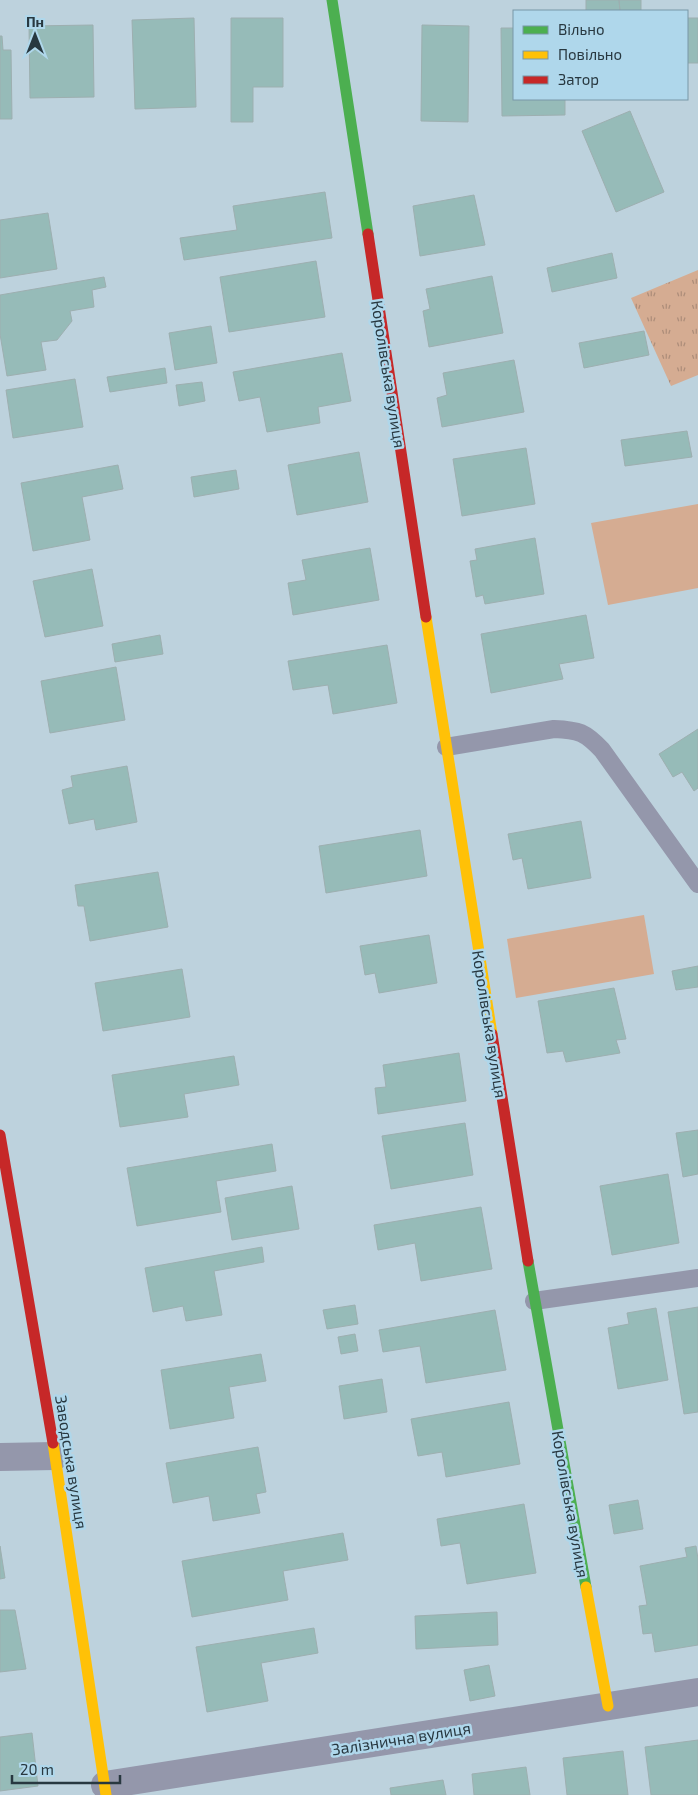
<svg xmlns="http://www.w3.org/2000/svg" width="698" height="1795" viewBox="0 0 698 1795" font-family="'Exo 2',sans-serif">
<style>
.grass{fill:url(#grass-tufts)}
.garden{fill:#d5ac92}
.building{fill:#96bbb8;stroke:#9dafb0}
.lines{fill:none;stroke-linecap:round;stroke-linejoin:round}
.lane{stroke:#9497ab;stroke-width:18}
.street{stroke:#9497ab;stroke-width:28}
.fast{stroke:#4caf50;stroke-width:11}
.slow{stroke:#ffc107;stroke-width:11}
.jam{stroke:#c62828;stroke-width:11}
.labels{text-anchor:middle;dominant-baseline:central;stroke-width:5;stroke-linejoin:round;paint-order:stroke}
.street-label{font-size:16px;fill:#283840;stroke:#afd7eb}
</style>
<defs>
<pattern id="grass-tufts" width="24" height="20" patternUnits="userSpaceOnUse" patternTransform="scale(1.25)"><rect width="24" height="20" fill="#d5ac92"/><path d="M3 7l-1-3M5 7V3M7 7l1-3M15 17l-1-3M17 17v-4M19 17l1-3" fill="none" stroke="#ad8d79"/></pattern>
</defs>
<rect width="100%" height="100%" fill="#bdd2dd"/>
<path class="grass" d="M 698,270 L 698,375 L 671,386 L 631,298 Z"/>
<path class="garden" d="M 698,504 L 698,588 L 608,605 L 591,523 Z
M 644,915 L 654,974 L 516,998 L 507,939 Z"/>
<path class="building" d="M 586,0 L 619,0 L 620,11 L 586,11 Z
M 619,0 L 641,0 L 641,11 L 620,11 Z
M 194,18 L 196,107 L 135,109 L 132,20 Z
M 231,18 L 283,18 L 283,87 L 253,87 L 253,122 L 231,122 Z
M 687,18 L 698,18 L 698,63 L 687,63 Z
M 93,25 L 94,97 L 30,98 L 29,26 Z
M 422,25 L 469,26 L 468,122 L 421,121 Z
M 501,28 L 514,28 L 514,99 L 565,99 L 565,115 L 502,116 Z
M 0,36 L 2,36 L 3,50 L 11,50 L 12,119 L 0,119 Z
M 630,111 L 664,192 L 616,212 L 582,131 Z
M 325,192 L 332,238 L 184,260 L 180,238 L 237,230 L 233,206 Z
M 474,195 L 485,245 L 420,256 L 413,206 Z
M 48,213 L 57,269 L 0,278 L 0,220 Z
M 612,253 L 617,278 L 552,292 L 547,268 Z
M 316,261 L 325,317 L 229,332 L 220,277 Z
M 492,276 L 503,333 L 429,347 L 423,311 L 430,309 L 426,289 Z
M 104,277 L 106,287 L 92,290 L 94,307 L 70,311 L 72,321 L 57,340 L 41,342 L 46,370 L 7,376 L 0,334 L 0,295 Z
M 211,326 L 217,363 L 175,370 L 169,333 Z
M 644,331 L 649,355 L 584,368 L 579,343 Z
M 342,353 L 351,401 L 318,407 L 320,423 L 267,432 L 260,397 L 239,401 L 233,372 Z
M 514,360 L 524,412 L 442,427 L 437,398 L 447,395 L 443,373 Z
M 165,368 L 167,383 L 110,392 L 107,377 Z
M 75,379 L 83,427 L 13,438 L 6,390 Z
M 202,382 L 205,401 L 179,406 L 176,385 Z
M 687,431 L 692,457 L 625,466 L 621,440 Z
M 526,448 L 535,504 L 462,516 L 453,459 Z
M 359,452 L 368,502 L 297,515 L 288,465 Z
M 118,465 L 123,489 L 82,497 L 90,540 L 33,551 L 21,483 Z
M 236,470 L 239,489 L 194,497 L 191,477 Z
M 535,538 L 544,594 L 485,604 L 483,595 L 476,597 L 470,561 L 477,560 L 475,549 Z
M 370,548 L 379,600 L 293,615 L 288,583 L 306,580 L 302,560 Z
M 92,569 L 103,626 L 45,637 L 33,581 Z
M 586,615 L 594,658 L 559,664 L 563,679 L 491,693 L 481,634 Z
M 160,635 L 163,654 L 115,662 L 112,644 Z
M 387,645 L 397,703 L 333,714 L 328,685 L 293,690 L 288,661 Z
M 116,667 L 125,720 L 50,733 L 41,681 Z
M 698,729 L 698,788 L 694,791 L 682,772 L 673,777 L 659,754 Z
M 127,766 L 137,822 L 96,830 L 94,819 L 69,824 L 62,790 L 73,787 L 71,776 Z
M 581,821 L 591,878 L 528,889 L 522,858 L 513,860 L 508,834 Z
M 420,830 L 427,876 L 326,893 L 319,846 Z
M 158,872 L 168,927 L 90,941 L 84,906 L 78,906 L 75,885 Z
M 429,935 L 437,983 L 379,993 L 375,973 L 365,975 L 360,946 Z
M 698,966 L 698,987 L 676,990 L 672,971 Z
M 182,969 L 190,1017 L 103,1031 L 95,983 Z
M 614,988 L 626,1039 L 616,1040 L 620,1053 L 566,1062 L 563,1051 L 547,1053 L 538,1001 Z
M 459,1053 L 466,1101 L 378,1114 L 375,1088 L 386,1087 L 383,1065 Z
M 234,1056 L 239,1085 L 184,1094 L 188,1117 L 120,1127 L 112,1075 Z
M 465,1123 L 473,1175 L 391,1189 L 382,1136 Z
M 698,1130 L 698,1174 L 683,1177 L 676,1133 Z
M 272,1144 L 276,1171 L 216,1181 L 221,1212 L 137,1226 L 127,1168 Z
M 668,1174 L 679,1243 L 612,1255 L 600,1186 Z
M 292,1186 L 299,1229 L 232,1240 L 225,1198 Z
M 481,1207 L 492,1269 L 421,1281 L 415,1243 L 378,1250 L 374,1225 Z
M 262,1247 L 264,1262 L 214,1271 L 222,1315 L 186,1321 L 183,1306 L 153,1312 L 145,1268 Z
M 355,1305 L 358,1324 L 327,1329 L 323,1310 Z
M 698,1307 L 698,1412 L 684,1414 L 668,1312 Z
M 656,1308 L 668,1380 L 618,1389 L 608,1328 L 629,1324 L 627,1313 Z
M 495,1310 L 506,1370 L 426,1383 L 420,1346 L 383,1352 L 379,1330 Z
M 355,1334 L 358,1351 L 341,1354 L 338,1337 Z
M 261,1354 L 266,1381 L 229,1387 L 234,1418 L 170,1429 L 161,1370 Z
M 382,1379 L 387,1412 L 344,1419 L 339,1386 Z
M 509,1402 L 520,1464 L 446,1477 L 442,1452 L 418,1456 L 411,1419 Z
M 258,1447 L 266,1492 L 256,1494 L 260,1513 L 213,1521 L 209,1496 L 173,1503 L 166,1463 Z
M 638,1500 L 643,1529 L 614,1534 L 609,1505 Z
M 524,1504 L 536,1573 L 467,1584 L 460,1543 L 441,1546 L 437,1519 Z
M 343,1533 L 348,1560 L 283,1571 L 288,1600 L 192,1617 L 182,1561 Z
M 0,1546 L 5,1578 L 0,1579 Z
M 696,1546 L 698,1559 L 698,1645 L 655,1652 L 652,1633 L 643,1634 L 639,1606 L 647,1605 L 640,1566 L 687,1557 L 685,1548 Z
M 0,1610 L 15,1610 L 26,1669 L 0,1672 Z
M 497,1612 L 498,1645 L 416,1649 L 415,1616 Z
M 314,1628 L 318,1653 L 261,1663 L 268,1701 L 207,1712 L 196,1647 Z
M 489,1665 L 495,1696 L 470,1701 L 464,1670 Z
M 32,1733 L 38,1786 L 0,1791 L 0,1737 Z
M 698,1740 L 698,1795 L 651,1795 L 645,1747 Z
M 623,1751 L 628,1795 L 567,1795 L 563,1758 Z
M 526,1767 L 530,1795 L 474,1795 L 472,1774 Z
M 443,1780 L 446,1795 L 391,1795 L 390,1788 Z"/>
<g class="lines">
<path class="lane" d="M 446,747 L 554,729 C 579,730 585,732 602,750 L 698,884
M 534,1301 L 698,1278"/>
<path class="street" d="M 0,1457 L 55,1456
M 105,1785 L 698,1692"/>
<path class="fast" d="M 332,0 L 368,234
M 528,1261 L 586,1587"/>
<path class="slow" d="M 426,617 L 492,1034
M 53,1443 L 106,1795
M 586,1587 L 608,1706"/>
<path class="jam" d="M 368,234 L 426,617
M 492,1034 L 528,1261
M 0,1135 L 53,1443"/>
</g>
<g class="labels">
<g class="street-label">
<text transform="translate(389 374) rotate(81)">Королівська вулиця</text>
<text transform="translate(490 1024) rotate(81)">Королівська вулиця</text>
<text transform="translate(72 1462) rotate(81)">Заводська вулиця</text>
<text transform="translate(571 1504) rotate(80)">Королівська вулиця</text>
<text transform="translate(401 1738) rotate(-9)">Залізнична вулиця</text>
</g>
</g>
<rect x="513" y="10" width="175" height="90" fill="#afd7eb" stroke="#7997a7"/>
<rect x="523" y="26" width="25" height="8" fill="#4caf50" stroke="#7997a7"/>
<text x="558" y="35" font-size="15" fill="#283840">Вільно</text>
<rect x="523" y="51" width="25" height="8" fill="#ffc107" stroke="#7997a7"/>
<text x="558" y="60" font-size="15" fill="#283840">Повільно</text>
<rect x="523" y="76" width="25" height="8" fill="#c62828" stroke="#7997a7"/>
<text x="558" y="85" font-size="15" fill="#283840">Затор</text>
<g transform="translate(35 35)" stroke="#afd7eb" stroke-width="4" paint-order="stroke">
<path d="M0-4L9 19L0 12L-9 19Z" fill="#283840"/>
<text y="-8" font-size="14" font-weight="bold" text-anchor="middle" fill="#283840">Пн</text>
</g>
<path d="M12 1775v8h108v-8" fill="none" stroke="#283840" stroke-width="2.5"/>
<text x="20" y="1775" font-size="15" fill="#283840" stroke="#afd7eb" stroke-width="4" paint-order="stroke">20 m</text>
</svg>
